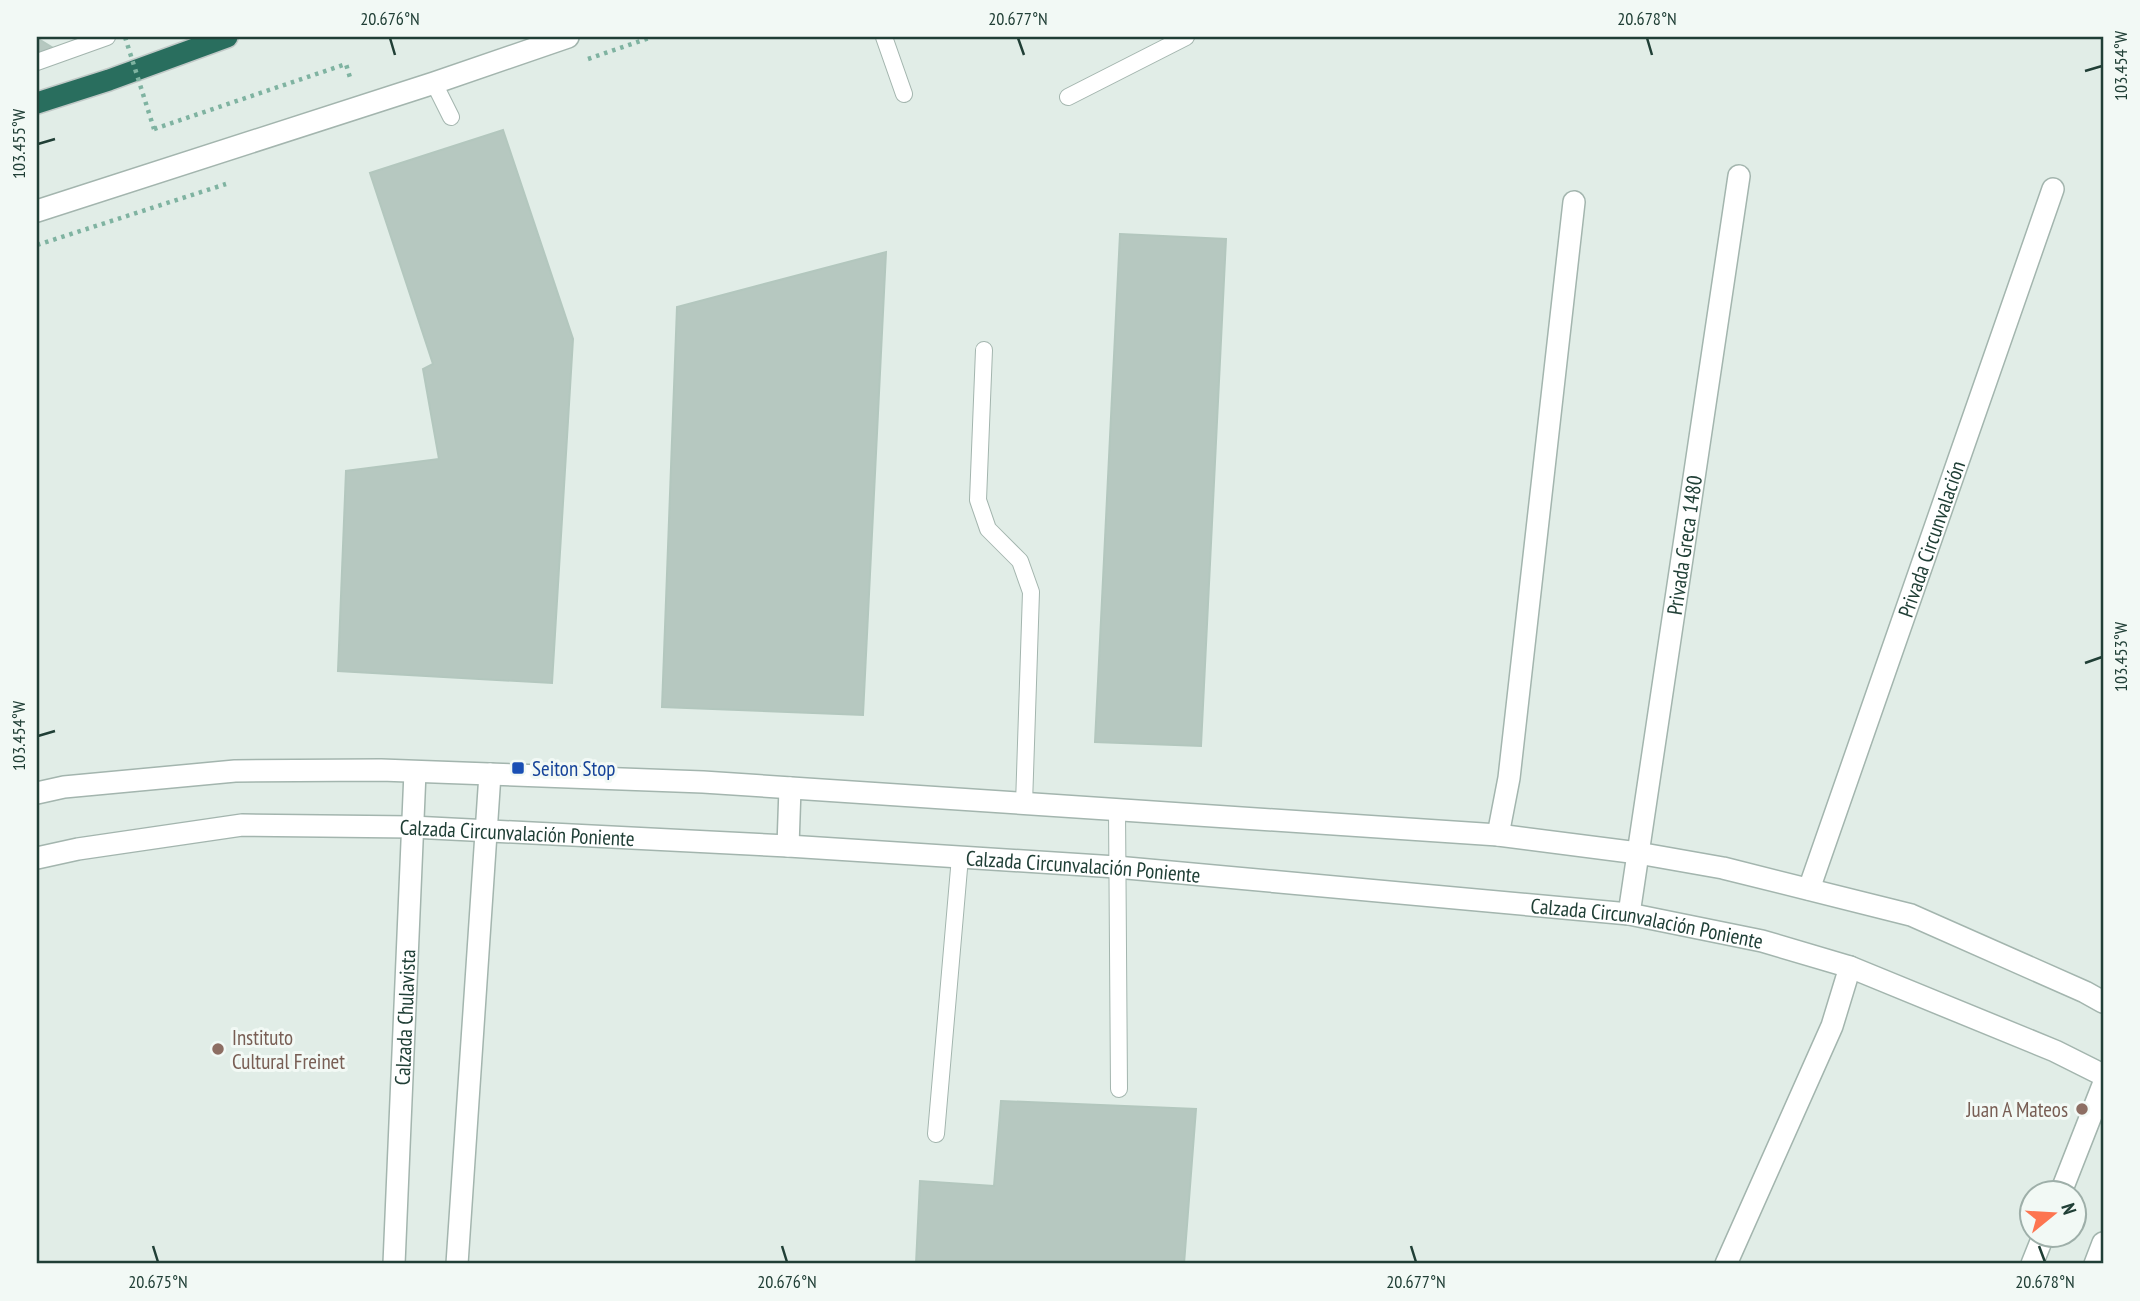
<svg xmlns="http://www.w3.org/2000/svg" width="2140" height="1301" viewBox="0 0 2140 1301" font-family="'PT Sans Narrow',sans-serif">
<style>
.building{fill:#b6c8c0;stroke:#b3c7be;stroke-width:2}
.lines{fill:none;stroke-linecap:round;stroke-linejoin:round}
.lane-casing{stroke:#a3b5ae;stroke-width:18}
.street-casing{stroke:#a3b5ae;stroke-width:24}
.highway-casing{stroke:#c1c9c7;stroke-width:24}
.path{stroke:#7fb3a1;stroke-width:4.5;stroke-dasharray:3.5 5;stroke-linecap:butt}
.lane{stroke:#fff;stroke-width:16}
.street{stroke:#fff;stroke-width:21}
.highway{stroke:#296e5e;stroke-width:21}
.path-bridge{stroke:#7fb3a1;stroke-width:4.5;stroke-dasharray:3.5 5;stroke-linecap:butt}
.ticks{fill:none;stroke:#203f36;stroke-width:2.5}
.transit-dot{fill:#1a4fb4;stroke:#f2f9f5;stroke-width:2.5}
.education-dot{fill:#8d6e63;stroke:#f2f9f5;stroke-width:2.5}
.labels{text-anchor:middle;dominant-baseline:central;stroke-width:6;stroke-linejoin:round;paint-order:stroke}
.street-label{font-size:21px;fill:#203f36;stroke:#f2f9f5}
.transit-label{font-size:21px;fill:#164399;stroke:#f2f9f5;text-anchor:start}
.education-label{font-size:21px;fill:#785e54;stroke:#f2f9f5;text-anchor:start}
.neatline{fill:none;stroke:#203f36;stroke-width:2.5}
.ticks-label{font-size:18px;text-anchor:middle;fill:#203f36}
</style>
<rect width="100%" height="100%" fill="#e1ede7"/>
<path class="building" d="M 37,38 L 53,48 L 37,53 Z
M 503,130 L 573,339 L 552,683 L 338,671 L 346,471 L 439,459 L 423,369 L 433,364 L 370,173 Z
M 1120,234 L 1226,239 L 1201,746 L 1095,742 Z
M 886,252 L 863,715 L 662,707 L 677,307 Z
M 1001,1101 L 1196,1109 L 1184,1264 L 916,1264 L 920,1181 L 994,1186 Z"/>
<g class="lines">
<g class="lane-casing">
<path id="lane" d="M 884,37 L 904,94
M 37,62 L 107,37
M 434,83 L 451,117
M 1068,97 L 1186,37
M 984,350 L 978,500 L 988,529 L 1020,561 L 1031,592 L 1024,804
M 1117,809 L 1119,1089
M 936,1134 L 960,857"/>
</g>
<g class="street-casing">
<g id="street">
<path d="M 37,211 L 434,83 L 568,37"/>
<path d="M 37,793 L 64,787 L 235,771 L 381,770 L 703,782 L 1498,835 L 1638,853 L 1723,868 L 1911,915 L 2085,992 L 2103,1002"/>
<path d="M 1498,835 L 1509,778 L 1574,202"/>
<path d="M 788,846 L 790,788"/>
<path id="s1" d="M 37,858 L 78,849 L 242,825 L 412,827 L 788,846 L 1116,867 L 1629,914 L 1762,941 L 1850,967 L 2055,1051 L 2103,1075"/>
<path id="s2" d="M 1809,889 L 2053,189"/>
<path id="s3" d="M 1629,914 L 1739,176"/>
<path d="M 2061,1192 L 2103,1085"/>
<path id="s4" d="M 394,1264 L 415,772"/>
<path d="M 457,1264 L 490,774"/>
<path d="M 1726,1264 L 1832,1026 L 1850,967"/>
<path d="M 2032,1264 L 2044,1234"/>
<path d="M 2095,1264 L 2103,1243"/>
</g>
</g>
<g class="highway-casing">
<path id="highway" d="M 37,103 L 109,80 L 227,37"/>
</g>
<path class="path" d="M 588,59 L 652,37
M 154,129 L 346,64 L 351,81
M 37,245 L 226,184"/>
<use href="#lane" class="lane"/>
<use href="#street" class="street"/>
<use href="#highway" class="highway"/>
<path class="path-bridge" d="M 125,37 L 154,129"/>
</g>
<path class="ticks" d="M 390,38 L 395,55M 1018,38 L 1024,55M 1647,38 L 1652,55M 2085,71 L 2102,66M 38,144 L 55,139M 2085,663 L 2102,657M 38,736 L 55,731M 153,1246 L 158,1262M 782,1246 L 787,1262M 1411,1246 L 1416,1262M 2039,1246 L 2045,1262"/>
<rect class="transit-dot" x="511" y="761" width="14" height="14" rx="3.5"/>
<g class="education-dot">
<circle cx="218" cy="1049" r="7"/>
<circle cx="2082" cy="1109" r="7"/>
</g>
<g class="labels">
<g class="street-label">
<text stroke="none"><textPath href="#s2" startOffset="371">Privada Circunvalación</textPath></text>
<text stroke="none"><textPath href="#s3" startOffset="373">Privada Greca 1480</textPath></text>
<text stroke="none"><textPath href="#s1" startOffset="483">Calzada Circunvalación Poniente</textPath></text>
<text stroke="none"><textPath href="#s1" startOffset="1050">Calzada Circunvalación Poniente</textPath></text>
<text stroke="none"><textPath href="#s1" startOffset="1617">Calzada Circunvalación Poniente</textPath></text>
<text stroke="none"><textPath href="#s4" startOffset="247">Calzada Chulavista</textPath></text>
</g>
<g class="transit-label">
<text x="532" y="768">Seiton Stop</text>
</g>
<g class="education-label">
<text x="232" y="1037">Instituto<tspan x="232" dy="24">Cultural Freinet</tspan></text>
<text x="2068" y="1109" text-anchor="end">Juan A Mateos</text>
</g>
</g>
<rect width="2140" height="1301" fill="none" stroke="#f2f9f5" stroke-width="77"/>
<g transform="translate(2053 1214) rotate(72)"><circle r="33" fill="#f2f9f5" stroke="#9eafa9" stroke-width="2"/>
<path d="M0-5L12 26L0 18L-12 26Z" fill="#fd7550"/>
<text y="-10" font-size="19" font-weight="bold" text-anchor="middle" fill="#203f36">N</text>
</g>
<rect x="38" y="38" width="2064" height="1224" class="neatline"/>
<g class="ticks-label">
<text x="390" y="25">20.676°N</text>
<text x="1018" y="25">20.677°N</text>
<text x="1647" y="25">20.678°N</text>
<text transform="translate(2121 66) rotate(-90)" y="6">103.454°W</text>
<text transform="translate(19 144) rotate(-90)" y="6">103.455°W</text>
<text transform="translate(2121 657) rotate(-90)" y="6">103.453°W</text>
<text transform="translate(19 736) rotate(-90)" y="6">103.454°W</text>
<text x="158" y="1288">20.675°N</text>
<text x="787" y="1288">20.676°N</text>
<text x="1416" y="1288">20.677°N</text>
<text x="2045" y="1288">20.678°N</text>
</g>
</svg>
